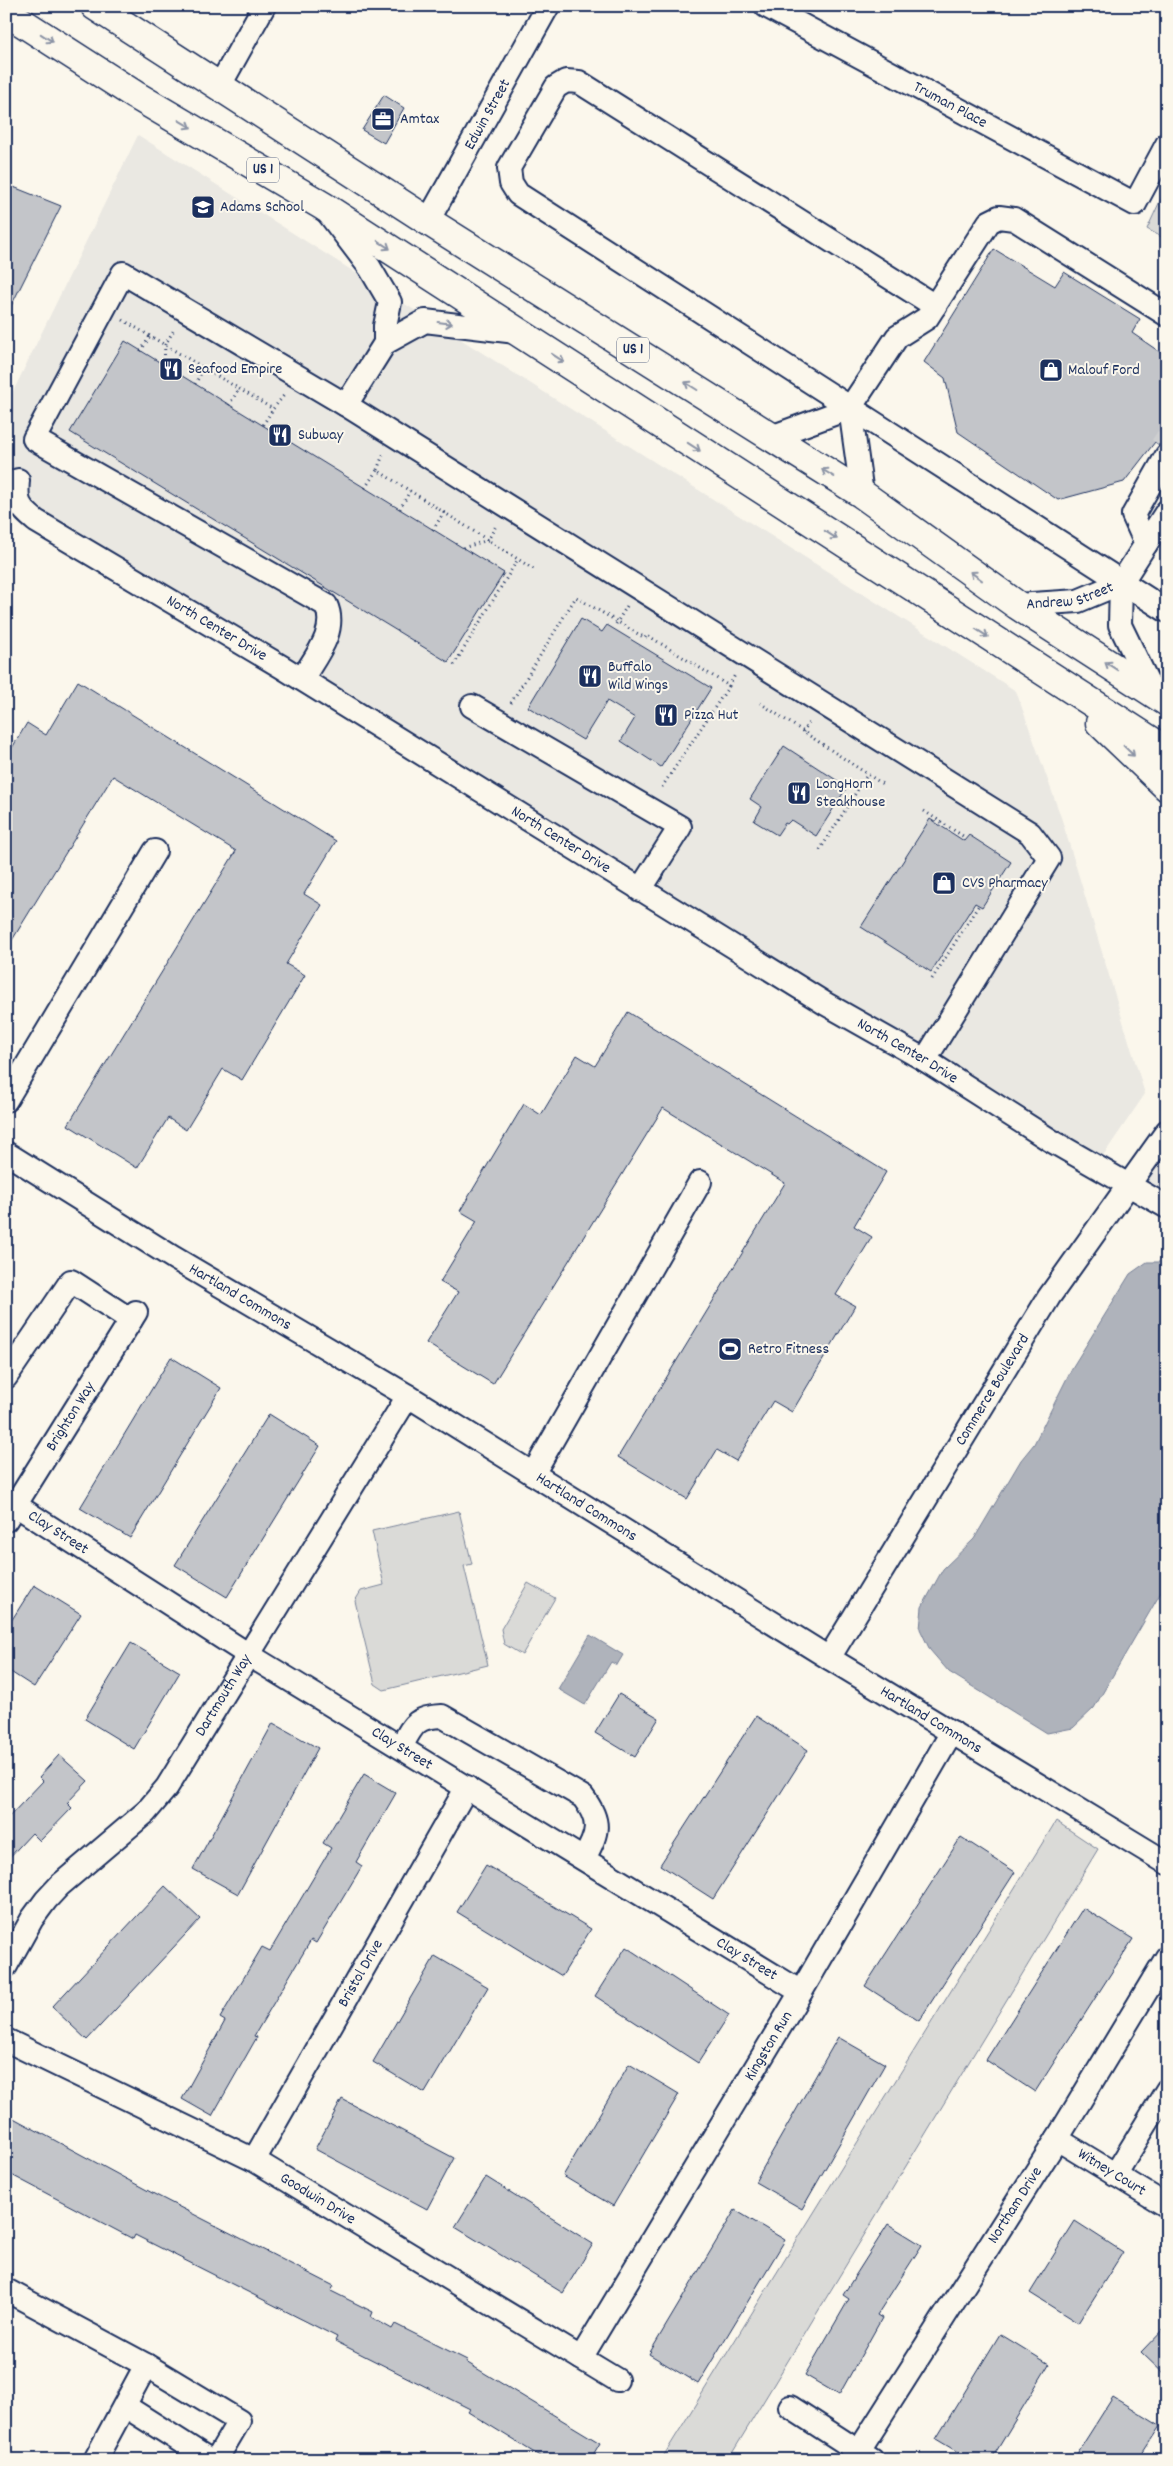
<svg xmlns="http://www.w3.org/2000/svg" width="1173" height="2466" viewBox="0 0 1173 2466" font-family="Dekko,sans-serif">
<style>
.built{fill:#eae8e2}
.green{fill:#dadad7;stroke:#7a849a}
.water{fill:#afb3bb;stroke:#747e96}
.building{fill:#c3c5c9;stroke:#1b2f5e}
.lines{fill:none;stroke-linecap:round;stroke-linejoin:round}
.minor-tunnel{stroke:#cecfd0;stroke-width:22;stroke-dasharray:22 11;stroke-linecap:butt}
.minor-casing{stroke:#1b2f5e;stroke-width:26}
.highway-casing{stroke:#1b2f5e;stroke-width:31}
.path{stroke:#1b2f5e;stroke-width:3;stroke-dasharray:1 4;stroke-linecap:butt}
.minor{stroke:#fbf7ec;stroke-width:22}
.highway{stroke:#fbf7ec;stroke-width:28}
.oneway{stroke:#8b93a5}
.labels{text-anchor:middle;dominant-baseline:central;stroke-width:4;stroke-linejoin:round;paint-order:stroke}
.shield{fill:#fbf7ec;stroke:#5e6b89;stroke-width:1}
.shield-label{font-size:15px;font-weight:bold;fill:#1b2f5e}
.street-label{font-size:16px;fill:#1b2f5e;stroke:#fbf7ec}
.poi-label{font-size:16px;fill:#1b2f5e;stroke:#fbf7ec;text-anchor:start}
</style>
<rect width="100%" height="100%" fill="#fbf7ec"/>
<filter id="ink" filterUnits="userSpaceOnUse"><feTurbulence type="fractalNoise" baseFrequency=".02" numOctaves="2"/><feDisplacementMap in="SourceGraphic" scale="10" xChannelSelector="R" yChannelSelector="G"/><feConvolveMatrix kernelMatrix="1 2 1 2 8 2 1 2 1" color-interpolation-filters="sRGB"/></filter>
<g filter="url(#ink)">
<path class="built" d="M 138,135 L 1016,691 L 1061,817 L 1145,1094 L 1096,1166 L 6,503 L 6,406 Z
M 1167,1127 L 1167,1208 L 1128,1185 Z"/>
<path class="green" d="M 1167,186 L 1167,240 L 1147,229 Z
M 459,1511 L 472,1564 L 464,1566 L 488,1665 L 384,1690 L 375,1684 L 355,1601 L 361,1591 L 384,1585 L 372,1531 Z
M 528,1583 L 555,1598 L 522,1655 L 504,1644 L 501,1629 Z
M 1056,1821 L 1098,1849 L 728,2460 L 661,2460 Z"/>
<path class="water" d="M 1147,1262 L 1167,1262 L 1167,1582 L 1094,1708 L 1073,1728 L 1047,1733 L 949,1672 L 930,1650 L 920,1629 L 922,1607 L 943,1569 L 974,1539 L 1021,1460 L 1034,1444 L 1072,1368 L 1130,1274 Z
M 590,1635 L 623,1655 L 617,1665 L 611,1662 L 585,1705 L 558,1689 Z"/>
<path class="building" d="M 384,95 L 404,108 L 384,143 L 362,130 Z
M 6,184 L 61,206 L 6,316 Z
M 994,249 L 1055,286 L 1064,272 L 1140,319 L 1132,333 L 1167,357 L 1167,442 L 1159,445 L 1155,442 L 1124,482 L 1058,500 L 958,432 L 945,378 L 924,362 Z
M 125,341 L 504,573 L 448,662 L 70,432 Z
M 581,619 L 602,632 L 607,625 L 711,688 L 661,767 L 621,741 L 635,718 L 607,701 L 583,740 L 528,707 Z
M 78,681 L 336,841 L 304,894 L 322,905 L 286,964 L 305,975 L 242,1080 L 223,1069 L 186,1130 L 168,1118 L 137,1168 L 68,1125 L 236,851 L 113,776 L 6,950 L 6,758 L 27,723 L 46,735 Z
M 784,746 L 847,787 L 816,836 L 791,820 L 787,824 L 785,823 L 777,835 L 754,821 L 762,807 L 750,799 Z
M 930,819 L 964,841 L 969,835 L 1011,862 L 982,907 L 975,903 L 931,972 L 861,927 Z
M 628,1012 L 886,1172 L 854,1226 L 872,1237 L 836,1295 L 855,1306 L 792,1412 L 773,1401 L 736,1461 L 717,1450 L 687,1499 L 618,1457 L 785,1183 L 663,1108 L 493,1384 L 426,1343 L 458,1292 L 440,1282 L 477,1221 L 460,1211 L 524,1104 L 541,1115 L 577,1055 L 595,1066 Z
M 171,1357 L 221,1388 L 130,1538 L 80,1508 Z
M 269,1414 L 320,1446 L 227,1597 L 175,1565 Z
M 34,1585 L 81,1614 L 34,1687 L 6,1669 L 6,1629 Z
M 131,1643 L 180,1672 L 134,1749 L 85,1719 Z
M 619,1694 L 659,1718 L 635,1757 L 595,1733 Z
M 756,1716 L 808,1750 L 713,1899 L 660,1865 Z
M 273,1723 L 318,1748 L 238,1894 L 193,1869 Z
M 59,1755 L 88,1781 L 67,1803 L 72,1808 L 40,1841 L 32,1833 L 6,1861 L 6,1820 L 43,1781 L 39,1777 Z
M 364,1774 L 396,1793 L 356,1862 L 362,1866 L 316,1943 L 311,1940 L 254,2036 L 257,2037 L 212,2116 L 182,2099 L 225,2021 L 220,2018 L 262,1947 L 270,1951 L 331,1848 L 323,1843 Z
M 961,1837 L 1015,1872 L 919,2021 L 865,1986 Z
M 486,1865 L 591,1929 L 562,1976 L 457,1912 Z
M 165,1886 L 200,1919 L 87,2040 L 52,2007 Z
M 1083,1908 L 1133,1939 L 1035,2092 L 986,2060 Z
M 626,1947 L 729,2015 L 698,2063 L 595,1996 Z
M 435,1956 L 488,1987 L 425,2093 L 373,2062 Z
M 838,2037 L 885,2064 L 802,2209 L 755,2182 Z
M 629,2064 L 679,2094 L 613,2206 L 563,2176 Z
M 342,2099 L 454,2158 L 427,2209 L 315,2149 Z
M 6,2114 L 156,2195 L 334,2286 L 331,2291 L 373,2312 L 371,2317 L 392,2329 L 395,2324 L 467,2360 L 466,2362 L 600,2443 L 590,2460 L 546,2460 L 468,2412 L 470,2409 L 335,2341 L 337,2337 L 135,2235 L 133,2239 L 6,2172 Z
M 486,2177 L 593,2244 L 563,2293 L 455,2227 Z
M 735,2210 L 785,2240 L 698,2384 L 649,2354 Z
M 1075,2221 L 1123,2252 L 1078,2323 L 1030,2293 Z
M 888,2224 L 922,2245 L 877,2315 L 882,2318 L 839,2395 L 805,2375 L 849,2299 L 843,2295 Z
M 1167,2325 L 1167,2377 L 1141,2352 Z
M 1000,2334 L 1049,2364 L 991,2460 L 971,2460 L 936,2439 Z
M 1113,2397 L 1160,2426 L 1138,2460 L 1073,2460 Z"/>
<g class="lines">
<path class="minor-tunnel" d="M 1161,446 L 1167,437"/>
<g class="minor-casing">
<g id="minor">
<path id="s1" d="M 766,6 L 1135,204 L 1167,144"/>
<path d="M 219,87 L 264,6"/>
<path d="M 329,214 L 370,268 L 390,302 L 385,326 L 385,343"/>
<path id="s2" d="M 428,221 L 548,6"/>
<path d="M 935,306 L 579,82 L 566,81 L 556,87 L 509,168 L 511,183 L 518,194 L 1167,611"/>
<path d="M 346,405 L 385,343 L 425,321 L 516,332"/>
<path d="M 850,408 L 862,494"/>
<path d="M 771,437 L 850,408 L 897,337 L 927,318 L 989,222 L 999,217 L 1014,219 L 1167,315"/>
<path id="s3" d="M 18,480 C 16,503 19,507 36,521 L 282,667 L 826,1004 L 925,1060 L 1050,1140 L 1167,1207"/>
<path d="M 1146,544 L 1133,515 L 1167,455"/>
<path id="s4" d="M 1017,605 L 1078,601 L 1121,583"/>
<path d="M 302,679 C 315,657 338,631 326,605 L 34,439 L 123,273 L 346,405 L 1030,833 L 1049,858 L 925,1060"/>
<path d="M 1153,693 L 1120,625 L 1121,583 L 1167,511"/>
<path d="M 472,706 L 680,827 L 640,890"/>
<path d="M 6,1100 L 155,851"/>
<path id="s5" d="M 6,1153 L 174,1258 L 408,1396 L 829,1658 L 1167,1863"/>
<path d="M 6,1377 L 71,1281 L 131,1320"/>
<path d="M 533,1474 L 700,1182"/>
<path id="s6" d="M 6,1499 L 249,1655 L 801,1992"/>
<path id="s7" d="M 6,1520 L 136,1312"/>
<path id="s8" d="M 829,1658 L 1049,1297 L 1167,1131"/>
<path d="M 401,1747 C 413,1725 415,1717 442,1716 L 583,1797 C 601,1821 599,1833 584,1858"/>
<path id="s9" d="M 6,1966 L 32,1919 L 46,1900 L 60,1885 L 146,1812 L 167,1787 L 408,1396"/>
<path id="s10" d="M 6,2040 L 254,2160 L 617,2380"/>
<path id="s11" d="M 1057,2139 L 1167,2206"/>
<path id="s12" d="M 254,2160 L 467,1787"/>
<path d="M 1115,2175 L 1167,2090"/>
<path d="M 6,2290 L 146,2365 L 239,2421 L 216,2460"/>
<path id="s13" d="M 581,2358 L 801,1992 L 952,1732"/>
<path d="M 125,2406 L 210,2460"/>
<path d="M 790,2407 L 872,2460"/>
<path id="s14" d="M 859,2451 L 1057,2139 L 1167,1957"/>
<path d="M 95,2460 L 146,2365"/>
</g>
</g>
<g class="highway-casing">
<path id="highway" d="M 95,6 L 428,221 L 862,494 L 1017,605 L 1167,702
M 6,12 L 135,95 L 323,206 L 1167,751
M 1100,723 L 1167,787"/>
</g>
<path class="path" d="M 123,320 L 273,409 L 285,394
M 141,351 L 150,336
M 164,365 L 165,345 L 175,328
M 195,384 L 204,368
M 229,405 L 239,389
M 263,425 L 273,409
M 383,455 L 377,470 L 535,570
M 365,488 L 377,470
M 400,509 L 410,491
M 433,530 L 444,512
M 463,548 L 488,540 L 497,524
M 616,624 L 627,606
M 454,665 L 518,559
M 729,686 L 736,673
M 511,703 L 576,597 L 645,638 L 647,635 L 729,686 L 660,790
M 760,703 L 884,785
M 803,732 L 810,720
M 924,811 L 966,838
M 820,850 L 867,775
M 932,979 L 979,905"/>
<use href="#minor" class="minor"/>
<use href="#highway" class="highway"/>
</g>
<defs><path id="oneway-shaft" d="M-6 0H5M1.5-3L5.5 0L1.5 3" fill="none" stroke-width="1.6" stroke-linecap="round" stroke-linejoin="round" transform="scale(1.25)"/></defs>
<g class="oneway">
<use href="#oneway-shaft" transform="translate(47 38) rotate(33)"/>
<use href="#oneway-shaft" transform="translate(185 124) rotate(31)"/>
<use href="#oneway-shaft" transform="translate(384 245) rotate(33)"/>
<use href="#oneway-shaft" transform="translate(445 323) rotate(7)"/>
<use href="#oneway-shaft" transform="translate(558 358) rotate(33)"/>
<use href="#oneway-shaft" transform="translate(691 386) rotate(-148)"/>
<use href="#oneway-shaft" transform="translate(694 447) rotate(33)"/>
<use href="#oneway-shaft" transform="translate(828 473) rotate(-148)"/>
<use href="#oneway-shaft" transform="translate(831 535) rotate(33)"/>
<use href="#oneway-shaft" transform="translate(976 576) rotate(-144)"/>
<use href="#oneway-shaft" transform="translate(982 633) rotate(33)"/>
<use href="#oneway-shaft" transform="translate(1111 666) rotate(-147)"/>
<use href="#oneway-shaft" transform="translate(1129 751) rotate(44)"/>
</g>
</g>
<defs>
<g id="office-square" transform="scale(1.25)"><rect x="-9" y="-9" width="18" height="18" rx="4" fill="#1b2f5e" stroke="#fbf7ec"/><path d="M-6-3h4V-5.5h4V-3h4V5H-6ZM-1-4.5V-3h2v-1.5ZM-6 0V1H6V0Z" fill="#fff"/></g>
<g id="school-square" transform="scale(1.25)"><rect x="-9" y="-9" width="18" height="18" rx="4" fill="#1b2f5e" stroke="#fbf7ec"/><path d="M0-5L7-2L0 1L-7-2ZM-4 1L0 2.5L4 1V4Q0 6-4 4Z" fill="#fff"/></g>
<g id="restaurant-square" transform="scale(1.25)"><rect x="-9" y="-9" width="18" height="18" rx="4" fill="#1b2f5e" stroke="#fbf7ec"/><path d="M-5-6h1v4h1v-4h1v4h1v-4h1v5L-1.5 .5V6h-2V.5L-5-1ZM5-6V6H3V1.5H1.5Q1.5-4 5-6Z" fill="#fff"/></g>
<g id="shop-square" transform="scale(1.25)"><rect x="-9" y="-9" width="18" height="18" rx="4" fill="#1b2f5e" stroke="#fbf7ec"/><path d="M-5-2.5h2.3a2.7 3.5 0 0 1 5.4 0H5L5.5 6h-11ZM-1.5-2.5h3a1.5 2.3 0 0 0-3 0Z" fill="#fff"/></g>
<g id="stadium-square" transform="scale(1.25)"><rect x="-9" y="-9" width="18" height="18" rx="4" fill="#1b2f5e" stroke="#fbf7ec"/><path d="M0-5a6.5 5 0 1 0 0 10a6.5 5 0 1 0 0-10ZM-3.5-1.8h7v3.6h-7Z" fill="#fff"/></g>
</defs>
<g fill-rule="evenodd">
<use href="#office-square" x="383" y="119"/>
<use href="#school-square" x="203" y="207"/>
<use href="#restaurant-square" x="171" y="369"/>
<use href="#shop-square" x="1051" y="370"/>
<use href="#restaurant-square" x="280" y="435"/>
<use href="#restaurant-square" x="590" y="676"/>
<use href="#restaurant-square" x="666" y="715"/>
<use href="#restaurant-square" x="799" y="793"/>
<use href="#shop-square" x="944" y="883"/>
<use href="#stadium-square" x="730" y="1349"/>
</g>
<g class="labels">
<g class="shield">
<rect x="247" y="157.5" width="32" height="25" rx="4"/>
<rect x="617" y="337.5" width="32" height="25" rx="4"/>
</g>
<g class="shield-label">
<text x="263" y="170">US 1</text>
<text x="633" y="350">US 1</text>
</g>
<g class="street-label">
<text stroke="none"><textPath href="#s1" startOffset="209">Truman Place</textPath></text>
<text stroke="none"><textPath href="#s2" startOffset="122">Edwin Street</textPath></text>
<text stroke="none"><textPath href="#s4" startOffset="54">Andrew Street</textPath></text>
<text stroke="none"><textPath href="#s3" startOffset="258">North Center Drive</textPath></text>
<text stroke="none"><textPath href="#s3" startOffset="662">North Center Drive</textPath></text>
<text stroke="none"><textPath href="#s3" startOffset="1068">North Center Drive</textPath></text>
<text stroke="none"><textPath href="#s5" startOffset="275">Hartland Commons</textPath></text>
<text stroke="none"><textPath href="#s8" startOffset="314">Commerce Boulevard</textPath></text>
<text stroke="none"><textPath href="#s7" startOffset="122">Brighton Way</textPath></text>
<text stroke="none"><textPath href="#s5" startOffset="680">Hartland Commons</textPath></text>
<text stroke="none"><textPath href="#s6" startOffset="62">Clay Street</textPath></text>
<text stroke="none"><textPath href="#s9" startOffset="351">Dartmouth Way</textPath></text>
<text stroke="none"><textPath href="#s5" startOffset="1085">Hartland Commons</textPath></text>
<text stroke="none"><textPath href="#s6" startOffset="468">Clay Street</textPath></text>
<text stroke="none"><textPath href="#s6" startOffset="872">Clay Street</textPath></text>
<text stroke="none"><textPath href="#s12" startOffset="215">Bristol Drive</textPath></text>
<text stroke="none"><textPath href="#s13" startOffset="364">Kingston Run</textPath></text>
<text stroke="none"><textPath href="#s11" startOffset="64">Witney Court</textPath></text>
<text stroke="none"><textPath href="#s10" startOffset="350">Goodwin Drive</textPath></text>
<text stroke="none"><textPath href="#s14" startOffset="291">Northam Drive</textPath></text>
</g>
<g class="poi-label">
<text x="400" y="119">Amtax</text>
<text x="220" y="207">Adams School</text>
<text x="188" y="369">Seafood Empire</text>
<text x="1068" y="370">Malouf Ford</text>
<text x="298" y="435">Subway</text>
<text x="608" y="667">Buffalo<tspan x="608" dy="18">Wild Wings</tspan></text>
<text x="684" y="715">Pizza Hut</text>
<text x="816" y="784">LongHorn<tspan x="816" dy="18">Steakhouse</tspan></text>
<text x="962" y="883">CVS Pharmacy</text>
<text x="748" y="1349">Retro Fitness</text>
</g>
</g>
<rect width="1173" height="2466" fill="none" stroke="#fbf7ec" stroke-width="25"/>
<rect x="12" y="12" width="1148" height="2441" fill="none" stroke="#1b2f5e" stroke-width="2" filter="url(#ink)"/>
</svg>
